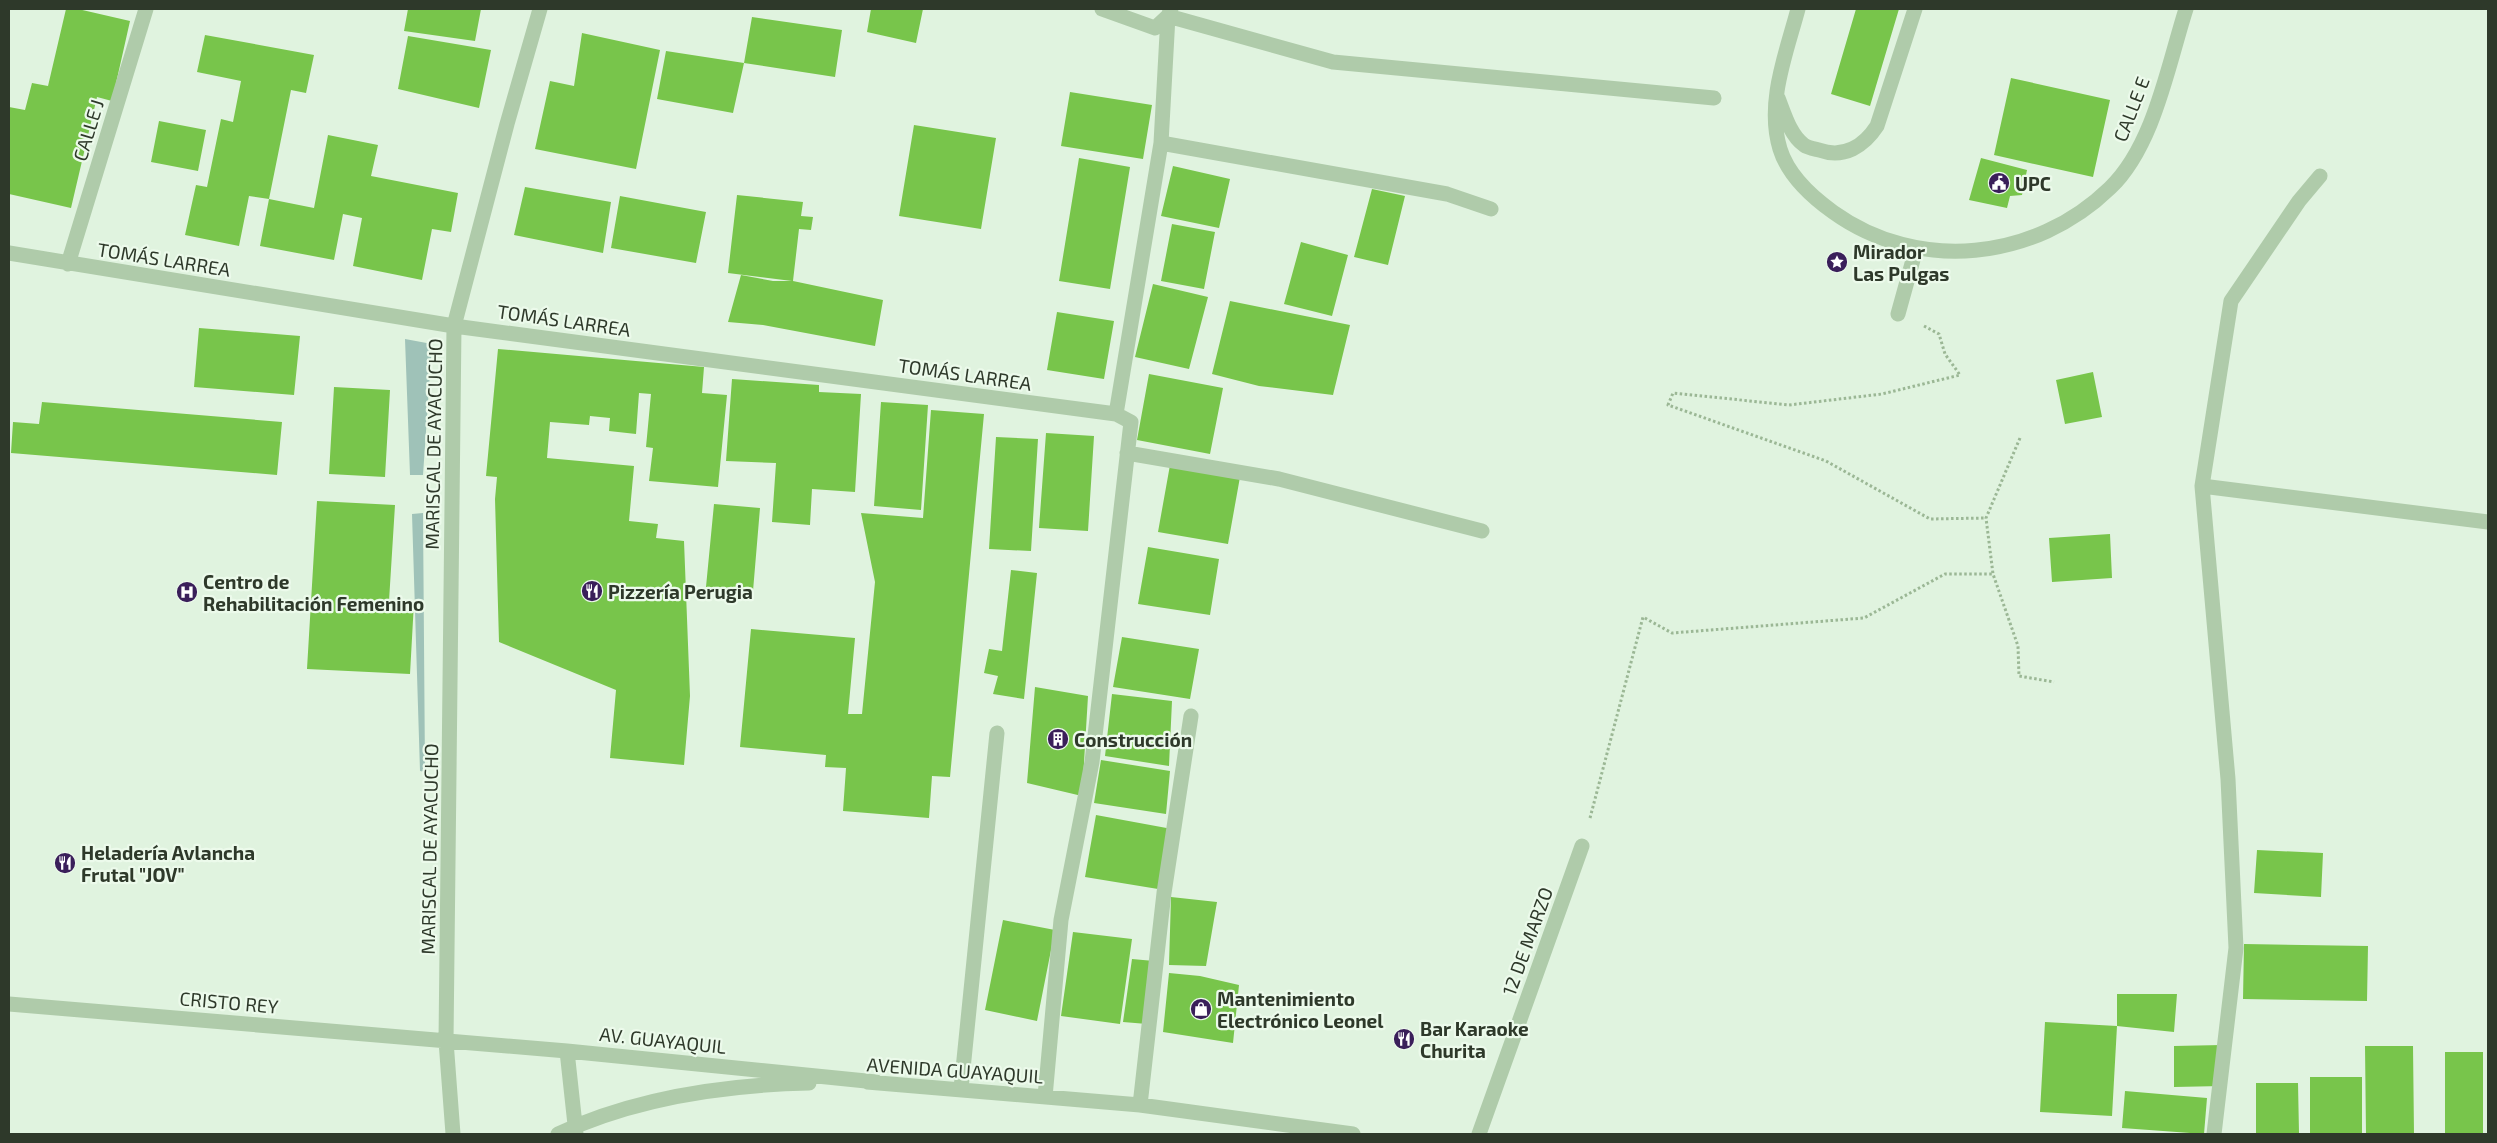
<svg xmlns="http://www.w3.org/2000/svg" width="2497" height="1143" viewBox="0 0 2497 1143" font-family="'Exo 2',sans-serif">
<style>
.green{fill:#9fc2b8}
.building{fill:#78c54b}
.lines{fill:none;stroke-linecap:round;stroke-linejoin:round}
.path{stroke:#9bb795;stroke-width:3;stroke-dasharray:2.5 2.5;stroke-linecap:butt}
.minor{stroke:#afcbaa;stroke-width:15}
.labels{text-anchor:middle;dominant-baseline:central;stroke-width:4.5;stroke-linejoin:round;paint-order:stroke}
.street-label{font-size:19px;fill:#2e392a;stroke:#ecfaeb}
.poi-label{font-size:19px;font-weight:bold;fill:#2e392a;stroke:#ecfaeb;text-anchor:start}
</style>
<rect width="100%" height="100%" fill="#e0f3df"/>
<path class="green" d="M 405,339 L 432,344 L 423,475 L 410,475 Z
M 423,513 L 425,772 L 420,771 L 412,514 Z"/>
<path class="building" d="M 66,9 L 78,9 L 130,21 L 112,101 L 97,97 L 71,208 L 9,194 L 9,107 L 25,110 L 32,83 L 48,86 Z
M 408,9 L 481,9 L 475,41 L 404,31 Z
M 871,9 L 923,9 L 916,43 L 867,32 Z
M 1856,9 L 1899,9 L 1870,106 L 1831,94 Z
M 752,17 L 842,30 L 835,77 L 744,63 Z
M 582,33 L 660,50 L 636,169 L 535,149 L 550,81 L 574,86 Z
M 205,35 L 314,55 L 306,93 L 291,90 L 269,199 L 249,196 L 239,246 L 185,235 L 196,185 L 207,187 L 221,119 L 233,122 L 241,81 L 197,72 Z
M 408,36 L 491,50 L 479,108 L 398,89 Z
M 666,51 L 744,63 L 733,113 L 657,99 Z
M 2011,78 L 2110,100 L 2093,177 L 1994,155 Z
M 1070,92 L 1152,105 L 1143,159 L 1061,146 Z
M 159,121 L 206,130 L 198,171 L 151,162 Z
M 914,125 L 996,138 L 981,229 L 899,216 Z
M 328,135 L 378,145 L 371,176 L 458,193 L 451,232 L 432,229 L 422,280 L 353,266 L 362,218 L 343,214 L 334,260 L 260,246 L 269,199 L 314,208 Z
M 1079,158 L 1130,167 L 1110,289 L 1059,281 Z
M 1981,158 L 2027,170 L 2022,195 L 2010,196 L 2007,208 L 1969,200 Z
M 1173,166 L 1230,179 L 1219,228 L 1161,216 Z
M 525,187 L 611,202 L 603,253 L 514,235 Z
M 1372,189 L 1405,196 L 1388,265 L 1354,257 Z
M 737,195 L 803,202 L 801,216 L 813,217 L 811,230 L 799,229 L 793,281 L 883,300 L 875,346 L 763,325 L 728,322 L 741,275 L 773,281 L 792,281 L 728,273 Z
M 620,196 L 706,212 L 696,263 L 611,248 Z
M 1172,224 L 1215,232 L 1204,289 L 1161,281 Z
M 1301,242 L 1348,255 L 1332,316 L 1284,304 Z
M 1153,284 L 1208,297 L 1189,369 L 1135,357 Z
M 1230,301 L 1350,325 L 1333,395 L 1259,386 L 1212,374 Z
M 1057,312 L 1114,321 L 1104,379 L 1047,370 Z
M 199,328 L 300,336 L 294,395 L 194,387 Z
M 498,349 L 704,367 L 702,393 L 727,395 L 718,487 L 649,481 L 653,448 L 646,447 L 651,394 L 639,393 L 636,434 L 609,431 L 610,418 L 590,416 L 589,425 L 550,422 L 547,458 L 634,466 L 629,521 L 658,524 L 656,538 L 684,541 L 690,696 L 684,765 L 610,758 L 616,690 L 499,642 L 495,499 L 497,477 L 486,476 Z
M 2093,372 L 2102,417 L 2065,424 L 2056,380 Z
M 1149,374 L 1223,388 L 1210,454 L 1137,440 Z
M 732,379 L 819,385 L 819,392 L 861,394 L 855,492 L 812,489 L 810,525 L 772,522 L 776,463 L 726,461 Z
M 334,387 L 390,390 L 385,477 L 329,474 Z
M 42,402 L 282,422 L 277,475 L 11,453 L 13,422 L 39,424 Z
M 881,402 L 928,405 L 921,510 L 874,506 Z
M 931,410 L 984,414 L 950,777 L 932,776 L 929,818 L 843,811 L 846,768 L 825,767 L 826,755 L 740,747 L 751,629 L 855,638 L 848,714 L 862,714 L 875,582 L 861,513 L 923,518 Z
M 1046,433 L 1094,436 L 1088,531 L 1039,528 Z
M 996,437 L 1038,439 L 1031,551 L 989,549 Z
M 1170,465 L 1240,477 L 1228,544 L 1158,532 Z
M 317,501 L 395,505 L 389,601 L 414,602 L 410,674 L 307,669 Z
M 714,504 L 760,508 L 753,591 L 706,587 Z
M 2110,534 L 2112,578 L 2052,582 L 2049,538 Z
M 1148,547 L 1219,559 L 1210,615 L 1138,604 Z
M 1011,570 L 1037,573 L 1024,699 L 993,694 L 998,676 L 984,673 L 989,649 L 1002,651 Z
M 1122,637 L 1199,649 L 1190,699 L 1113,687 Z
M 1035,687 L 1088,696 L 1082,796 L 1027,783 Z
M 1112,694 L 1172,701 L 1169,766 L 1105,756 Z
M 1101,760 L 1170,771 L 1166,814 L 1094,803 Z
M 1096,815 L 1172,829 L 1158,889 L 1085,877 Z
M 2257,850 L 2323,853 L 2321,897 L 2254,893 Z
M 1171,897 L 1217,902 L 1206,966 L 1169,965 Z
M 1003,920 L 1055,930 L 1037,1021 L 985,1010 Z
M 1073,932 L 1132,939 L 1120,1024 L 1061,1016 Z
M 2244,944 L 2368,946 L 2367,1001 L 2243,999 Z
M 1132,959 L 1154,961 L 1147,1024 L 1123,1022 Z
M 1169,973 L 1200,976 L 1239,985 L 1233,1043 L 1163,1032 Z
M 2117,994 L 2177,994 L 2174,1032 L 2117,1026 Z
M 2045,1022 L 2117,1026 L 2112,1116 L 2040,1112 Z
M 2222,1045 L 2222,1086 L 2174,1087 L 2174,1046 Z
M 2365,1046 L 2413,1046 L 2414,1134 L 2366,1134 Z
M 2445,1052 L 2483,1052 L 2483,1134 L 2445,1134 Z
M 2310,1077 L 2362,1077 L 2362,1134 L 2310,1134 Z
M 2256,1083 L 2298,1083 L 2299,1133 L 2256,1134 Z
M 2125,1091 L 2207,1098 L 2204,1134 L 2122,1128 Z"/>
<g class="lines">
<path class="path" d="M 1924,326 L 1939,334 L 1945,354 L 1960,375 L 1882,394 L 1789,405 L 1673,393 L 1668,405 L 1826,461 L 1930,519 L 1986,518
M 2020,438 L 1986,518 L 1993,574 L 2018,646 L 2019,676 L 2054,682
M 1590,818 L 1643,617 L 1672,633 L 1864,618 L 1945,574 L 1993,574"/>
<path class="minor" d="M 1102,9 L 1155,28 L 1168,16
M 1798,9 C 1786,54 1766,103 1780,149 C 1788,175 1812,197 1833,212 C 1918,273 2035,261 2110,188 C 2154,146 2168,65 2186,9
M 1168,16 L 1333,62 L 1714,98
M 1778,98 C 1784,113 1790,135 1804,145 C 1808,148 1815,149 1819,150 C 1844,159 1864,146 1877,126 L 1915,9
M 1161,143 L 1447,194 L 1491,209
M 9,253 L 454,326 L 1116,414 L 1131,422 L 1092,762 L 1061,920 L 1045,1097
M 68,264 L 146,9
M 1898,314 L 1916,249
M 1116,414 L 1161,143 L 1168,16 L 1171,9
M 1127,453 L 1279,479 L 1482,531
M 2202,486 L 2488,522
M 9,1004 L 567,1051 L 876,1082
M 567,1051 L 576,1134
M 867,1082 L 1140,1105 L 1353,1134
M 961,1089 L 997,733
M 1140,1105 L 1164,893 L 1191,716
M 453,1134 L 446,1041 L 454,326 L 507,124 L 540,9
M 558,1134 C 635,1098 725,1085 809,1083
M 1479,1134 L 1582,846
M 2214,1134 L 2236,948 L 2228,779 L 2202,486 L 2231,301 L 2299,201 L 2320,176"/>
</g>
<defs>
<g id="civic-disc" transform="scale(1.125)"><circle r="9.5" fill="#3a1f5a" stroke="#ecfaeb"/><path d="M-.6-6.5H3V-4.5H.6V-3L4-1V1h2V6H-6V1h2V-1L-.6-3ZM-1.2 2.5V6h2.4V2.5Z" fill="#fff"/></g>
<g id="sight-disc" transform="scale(1.125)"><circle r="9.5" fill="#3a1f5a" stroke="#ecfaeb"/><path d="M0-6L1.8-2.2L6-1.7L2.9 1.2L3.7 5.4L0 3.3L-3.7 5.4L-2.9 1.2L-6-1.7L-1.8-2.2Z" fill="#fff"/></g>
<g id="restaurant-disc" transform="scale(1.125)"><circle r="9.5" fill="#3a1f5a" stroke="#ecfaeb"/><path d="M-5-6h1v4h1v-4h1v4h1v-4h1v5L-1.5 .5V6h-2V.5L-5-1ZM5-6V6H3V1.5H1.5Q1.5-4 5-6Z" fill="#fff"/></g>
<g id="hospital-disc" transform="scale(1.125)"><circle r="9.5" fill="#3a1f5a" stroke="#ecfaeb"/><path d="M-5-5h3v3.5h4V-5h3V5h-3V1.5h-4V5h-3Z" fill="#fff"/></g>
<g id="building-disc" transform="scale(1.125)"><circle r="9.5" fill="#3a1f5a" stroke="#ecfaeb"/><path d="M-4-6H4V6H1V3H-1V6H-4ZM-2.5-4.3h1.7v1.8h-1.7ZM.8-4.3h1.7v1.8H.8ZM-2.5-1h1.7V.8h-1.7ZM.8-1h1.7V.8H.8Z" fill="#fff"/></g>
<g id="shop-disc" transform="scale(1.125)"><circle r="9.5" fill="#3a1f5a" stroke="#ecfaeb"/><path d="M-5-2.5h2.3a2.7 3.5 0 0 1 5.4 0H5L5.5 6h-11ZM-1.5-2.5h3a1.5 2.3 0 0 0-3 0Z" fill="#fff"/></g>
</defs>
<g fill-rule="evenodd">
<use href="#civic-disc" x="1999" y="183"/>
<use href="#sight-disc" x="1837" y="262"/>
<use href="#restaurant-disc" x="592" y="591"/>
<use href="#hospital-disc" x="187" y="592"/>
<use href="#building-disc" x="1058" y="739"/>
<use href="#restaurant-disc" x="65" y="863"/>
<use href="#shop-disc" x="1201" y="1009"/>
<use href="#restaurant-disc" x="1404" y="1039"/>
</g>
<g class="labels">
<g class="street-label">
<text transform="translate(2131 109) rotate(-69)">CALLE E</text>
<text transform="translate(88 130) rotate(-73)">CALLE J</text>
<text transform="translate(164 259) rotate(9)">TOMÁS LARREA</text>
<text transform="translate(564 320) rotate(8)">TOMÁS LARREA</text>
<text transform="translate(965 374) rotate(8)">TOMÁS LARREA</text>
<text transform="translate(433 444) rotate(-89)">MARISCAL DE AYACUCHO</text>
<text transform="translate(429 849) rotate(-89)">MARISCAL DE AYACUCHO</text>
<text transform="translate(1527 941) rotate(-70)">12 DE MARZO</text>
<text transform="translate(229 1002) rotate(5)">CRISTO REY</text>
<text transform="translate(663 1040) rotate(6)">AV. GUAYAQUIL</text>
<text transform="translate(955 1070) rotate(4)">AVENIDA GUAYAQUIL</text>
</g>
<g class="poi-label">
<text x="2015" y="183">UPC</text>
<text x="1853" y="251">Mirador<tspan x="1853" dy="22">Las Pulgas</tspan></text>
<text x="203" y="581">Centro de<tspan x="203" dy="22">Rehabilitación Femenino</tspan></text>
<text x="608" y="591">Pizzería Perugia</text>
<text x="1074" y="739">Construcción</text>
<text x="81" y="852">Heladería Avlancha<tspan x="81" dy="22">Frutal "JOV"</tspan></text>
<text x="1217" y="998">Mantenimiento<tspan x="1217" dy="22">Electrónico Leonel</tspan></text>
<text x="1420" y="1028">Bar Karaoke<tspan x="1420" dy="22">Churita</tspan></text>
</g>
</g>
<rect width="2497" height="1143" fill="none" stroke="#2e392a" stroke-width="20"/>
</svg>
